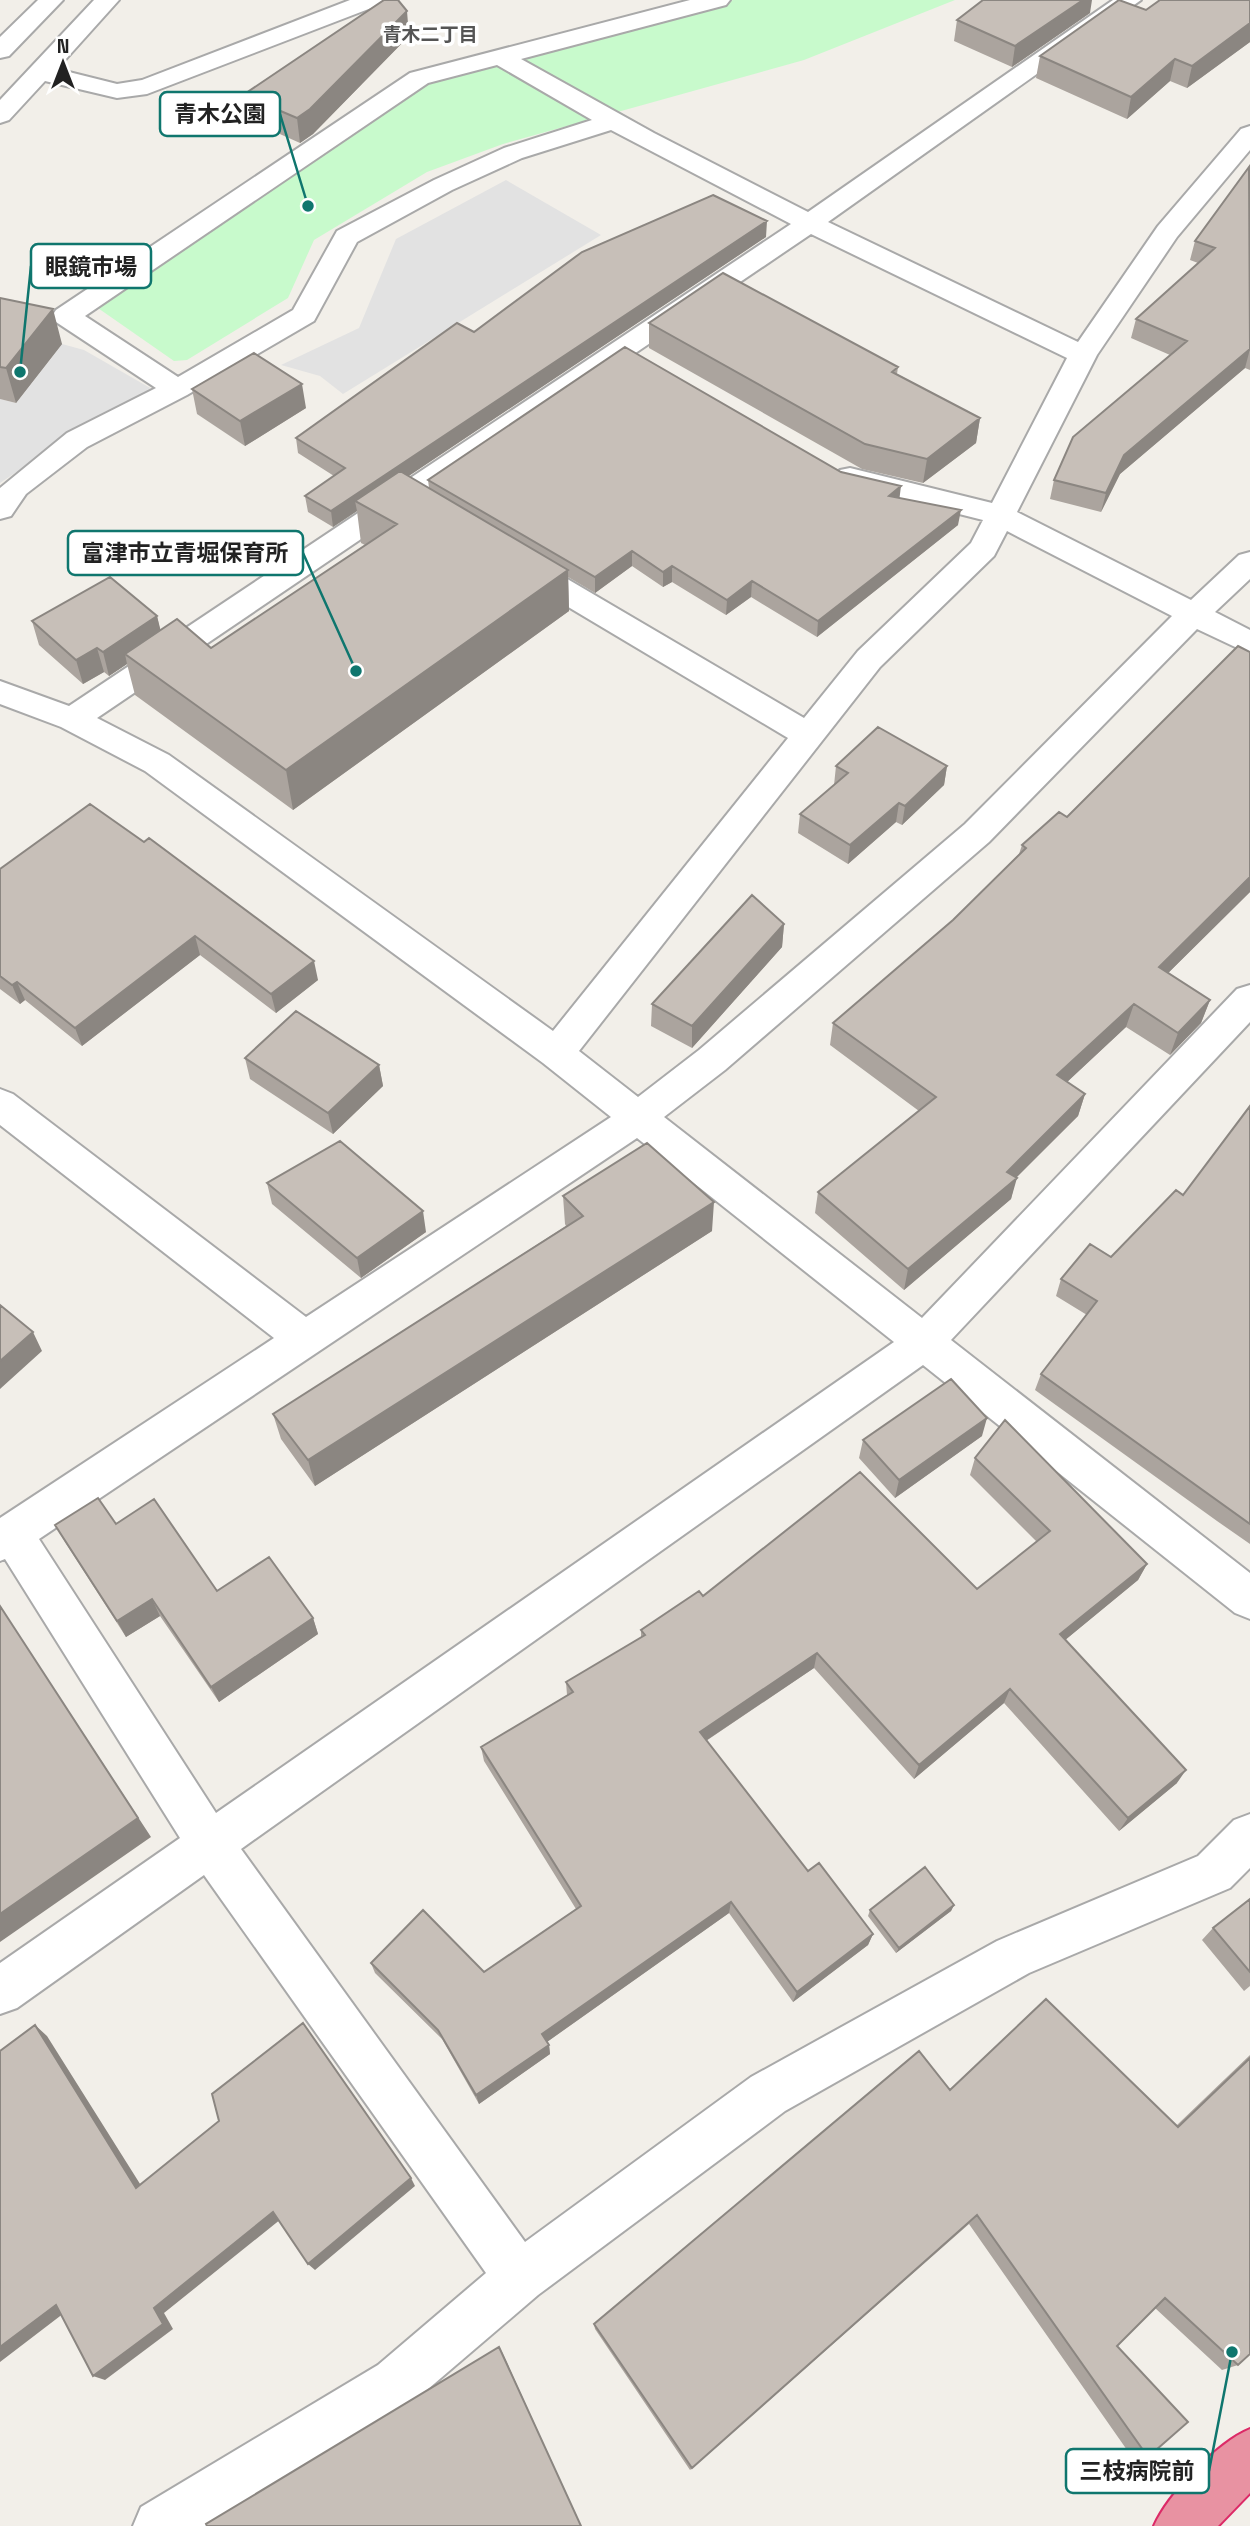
<svg xmlns="http://www.w3.org/2000/svg" width="1250" height="2526" viewBox="0 0 1250 2526" font-family="'Space Grotesk','Noto Sans JP',sans-serif">
<style>
.park{fill:#c8facc}
.parking{fill:#e2e2e2}
.lines{fill:none;stroke-linecap:round;stroke-linejoin:round}
.minor-casing{stroke:#a9a9a9;stroke-width:4}
.highway-casing{stroke:#dc2a67;stroke-width:4}
.minor{fill:#fff;fill-rule:evenodd}
.highway{fill:#e892a2;fill-rule:evenodd}
.wall{fill:#aba49e}
.shaded-wall{fill:#8b8681}
.building{fill:#c7bfb8;stroke:#8b8681;stroke-width:2}
.labels{text-anchor:middle;dominant-baseline:central;stroke-width:7;stroke-linejoin:round;paint-order:stroke}
.far-neighbourhood-label{font-size:19px;font-weight:bold;fill:#555;stroke:#fff}
.leader{fill:none;stroke:#0f766e;stroke-width:2.5}
.callout-dot{fill:#0f766e;stroke:#fff;stroke-width:2.5}
.callout{fill:#fff;stroke:#0f766e;stroke-width:2.5}
.callout-label{font-size:23px;text-anchor:middle;font-weight:bold;fill:#222}
</style>
<rect width="100%" height="100%" fill="#f2efe9"/>
<path class="park" d="M 733,0 L 955,0 L 804,60 L 503,144 L 427,172 L 314,240 L 288,298 L 187,360 L 174,361 L 95,306 L 425,85 L 713,9 Z"/>
<path class="parking" d="M 506,180 L 601,235 L 343,394 L 320,376 L 281,365 L 359,328 L 396,239 Z
M 62,344 L 84,350 L 152,389 L 70,436 L 0,483 L 0,399 L 16,403 Z"/>
<g class="lines">
<g class="minor-casing">
<path id="minor" d="M 38,0 L 63,0 L 9,56 L 0,58 L 0,37 Z
M 94,0 L 119,0 L 57,69 L 117,84 L 142,80 L 350,0 L 383,0 L 379,5 L 147,94 L 117,98 L 45,81 L 9,120 L 0,123 L 0,100 Z
M 690,0 L 730,0 L 726,5 L 521,59 L 654,133 L 808,212 L 1113,0 L 1141,0 L 828,222 L 1078,342 L 1158,226 L 1241,129 L 1250,126 L 1250,150 L 1177,237 L 1097,355 L 1017,512 L 1191,600 L 1239,555 L 1250,552 L 1250,579 L 1215,612 L 1250,630 L 1250,654 L 1197,629 L 989,842 L 725,1070 L 664,1117 L 922,1318 L 1237,989 L 1250,985 L 1250,1022 L 951,1340 L 1250,1573 L 1250,1619 L 1235,1613 L 923,1365 L 241,1849 L 525,2242 L 751,2077 L 997,1941 L 1198,1856 L 1234,1820 L 1250,1814 L 1250,1868 L 1230,1888 L 1029,1973 L 785,2111 L 538,2295 L 414,2401 L 210,2526 L 133,2526 L 141,2507 L 378,2365 L 486,2273 L 204,1875 L 17,2008 L 0,2014 L 0,1963 L 180,1838 L 5,1559 L 0,1561 L 0,1518 L 274,1338 L 0,1125 L 0,1089 L 13,1094 L 306,1317 L 611,1117 L 543,1063 L 145,771 L 61,727 L 0,704 L 0,681 L 69,706 L 791,224 L 611,130 L 522,158 L 452,190 L 357,242 L 314,321 L 187,395 L 87,447 L 26,494 L 11,516 L 0,519 L 0,488 L 67,433 L 156,388 L 56,322 L 52,316 L 56,310 L 410,73 ZM 497,65 L 592,120 L 504,148 L 434,180 L 337,231 L 293,310 L 178,377 L 85,316 L 428,83 ZM 811,234 L 1067,358 L 992,503 L 850,468 L 840,470 L 835,477 L 840,484 L 983,520 L 971,543 L 858,651 L 804,718 L 535,560 L 524,557 L 513,560 L 509,567 L 513,574 L 788,738 L 553,1031 L 169,755 L 97,718 ZM 1007,531 L 1172,616 L 965,824 L 699,1050 L 638,1097 L 579,1051 L 880,667 L 994,556 ZM 637,1138 L 894,1342 L 216,1813 L 39,1539 Z"/>
</g>
<g class="highway-casing">
<path id="highway" d="M 1250,2429 L 1250,2493 L 1218,2526 L 1154,2526 C 1168,2494 1218,2442 1250,2429 Z"/>
</g>
<use href="#minor" class="minor"/>
<use href="#highway" class="highway"/>
</g>
<path class="wall" d="M 1250,0 L 1250,42 L 1187,88 L 1170,81 L 1127,119 L 1036,78 L 1040,56 L 1146,10 Z
M 1090,13 L 1012,67 L 954,41 L 957,20 Z
M 409,36 L 313,134 L 300,143 L 246,119 L 243,95 Z
M 1250,167 L 1250,370 L 1245,368 L 1120,474 L 1101,512 L 1050,499 L 1054,480 L 1170,355 L 1131,338 L 1136,319 L 1198,263 L 1190,260 L 1195,241 Z
M 766,237 L 408,476 L 429,488 L 428,480 L 841,472 L 958,525 L 817,637 L 751,597 L 726,615 L 672,582 L 663,587 L 632,566 L 595,593 L 568,577 L 569,611 L 293,810 L 135,695 L 127,664 L 109,676 L 104,672 L 83,684 L 39,645 L 32,621 L 157,616 L 160,630 L 211,648 L 365,545 L 361,543 L 357,511 L 333,527 L 308,512 L 305,496 L 334,476 L 298,453 L 296,438 L 474,332 Z
M 0,298 L 62,344 L 16,403 L 0,399 Z
M 649,323 L 898,367 L 897,374 L 980,418 L 976,443 L 923,483 L 862,469 L 649,348 Z
M 192,389 L 306,408 L 245,446 L 197,414 Z
M 1250,652 L 1250,892 L 1168,973 L 1210,1000 L 1201,1023 L 1170,1055 L 1126,1027 L 1067,1082 L 1085,1094 L 1078,1116 L 1016,1177 L 1011,1199 L 904,1290 L 815,1213 L 818,1192 L 919,1111 L 830,1045 L 833,1023 L 953,920 L 1019,854 L 1022,845 L 1067,817 Z
M 836,766 L 947,766 L 944,785 L 902,825 L 896,822 L 848,864 L 798,833 L 800,814 L 834,785 Z
M 90,804 L 318,980 L 276,1013 L 200,955 L 82,1046 L 25,1000 L 20,1004 L 0,989 L 0,869 Z
M 784,924 L 782,947 L 692,1048 L 651,1026 L 652,1004 Z
M 245,1058 L 379,1065 L 383,1086 L 333,1134 L 250,1079 Z
M 1250,1106 L 1250,1544 L 1217,1521 L 1035,1390 L 1041,1374 L 1087,1315 L 1056,1296 L 1061,1279 L 1111,1257 L 1183,1195 Z
M 267,1183 L 426,1232 L 361,1278 L 272,1204 Z
M 563,1196 L 712,1231 L 315,1486 L 281,1439 L 273,1414 L 566,1226 L 565,1224 Z
M 982,1436 L 895,1498 L 859,1458 L 863,1440 Z
M 975,1458 L 1147,1564 L 1138,1580 L 1065,1640 L 1177,1783 L 1119,1831 L 1004,1703 L 914,1779 L 814,1668 L 706,1741 L 808,1871 L 873,1934 L 868,1945 L 793,2002 L 729,1913 L 547,2042 L 549,2045 L 550,2054 L 479,2104 L 442,2039 L 375,1973 L 371,1963 L 484,1972 L 576,1909 L 484,1761 L 481,1747 L 567,1695 L 566,1682 L 641,1638 L 641,1630 L 703,1596 L 977,1589 L 1037,1542 L 970,1475 Z
M 116,1524 L 217,1591 L 313,1618 L 318,1634 L 219,1702 L 160,1616 L 126,1637 L 65,1542 L 55,1525 Z
M 1250,1899 L 1250,1986 L 1244,1991 L 1202,1940 L 1213,1928 Z
M 954,1905 L 951,1911 L 896,1953 L 868,1916 L 870,1910 Z
M 1250,2055 L 1250,2354 L 1238,2365 L 1222,2370 L 1155,2308 L 1117,2346 L 1148,2457 L 1134,2460 L 969,2224 L 690,2470 L 595,2329 L 594,2324 L 950,2090 L 1177,2125 Z"/>
<path class="shaded-wall" d="M 1083,0 L 1092,0 L 1090,13 L 1012,67 L 1015,46 Z
M 407,11 L 409,36 L 313,134 L 300,143 L 297,118 Z
M 1250,23 L 1250,42 L 1187,88 L 1192,66 Z
M 1175,59 L 1170,81 L 1127,119 L 1131,97 Z
M 767,221 L 766,237 L 364,506 L 355,501 L 357,511 L 333,527 L 331,511 Z
M 53,309 L 62,344 L 16,403 L 6,368 Z
M 1250,349 L 1245,368 L 1120,474 L 1101,512 L 1106,493 L 1124,455 Z
M 302,384 L 306,408 L 245,446 L 240,421 Z
M 980,418 L 976,443 L 923,483 L 927,459 Z
M 901,486 L 899,502 L 889,496 Z
M 961,510 L 958,525 L 817,637 L 818,621 Z
M 632,551 L 632,566 L 595,593 L 595,577 Z
M 672,566 L 672,582 L 663,587 L 663,572 Z
M 568,570 L 569,611 L 293,810 L 286,770 Z
M 752,581 L 751,597 L 726,615 L 727,600 Z
M 157,616 L 163,640 L 125,654 L 127,664 L 109,676 L 103,652 Z
M 97,648 L 104,672 L 83,684 L 76,660 Z
M 947,766 L 944,785 L 902,825 L 905,806 Z
M 899,803 L 896,822 L 848,864 L 850,845 Z
M 1250,877 L 1250,892 L 1151,990 L 1159,967 Z
M 784,924 L 782,947 L 692,1048 L 692,1026 Z
M 195,936 L 200,955 L 82,1046 L 75,1028 Z
M 314,961 L 318,980 L 276,1013 L 271,994 Z
M 17,982 L 25,1000 L 20,1004 L 12,985 Z
M 1210,1000 L 1201,1023 L 1170,1055 L 1178,1033 Z
M 1134,1004 L 1126,1027 L 1051,1097 L 1057,1075 Z
M 379,1065 L 383,1086 L 333,1134 L 328,1113 Z
M 1085,1094 L 1078,1116 L 1013,1181 L 1017,1178 L 1011,1199 L 904,1290 L 908,1269 Z
M 714,1202 L 712,1231 L 315,1486 L 308,1460 Z
M 423,1211 L 426,1232 L 361,1278 L 357,1258 Z
M 33,1332 L 42,1351 L 0,1389 L 0,1361 Z
M 987,1418 L 982,1436 L 895,1498 L 899,1480 Z
M 1147,1564 L 1138,1580 L 1053,1650 L 1060,1634 Z
M 152,1599 L 160,1616 L 126,1637 L 117,1621 Z
M 0,1606 L 151,1837 L 0,1942 Z
M 313,1618 L 318,1634 L 219,1702 L 211,1687 Z
M 817,1653 L 814,1668 L 698,1746 L 700,1732 Z
M 1010,1689 L 1004,1703 L 914,1779 L 919,1765 Z
M 1186,1770 L 1177,1783 L 1119,1831 L 1128,1818 Z
M 731,1902 L 729,1913 L 544,2044 L 542,2034 Z
M 954,1905 L 951,1911 L 896,1953 L 899,1948 Z
M 873,1934 L 868,1945 L 793,2002 L 797,1992 Z
M 35,2025 L 47,2036 L 147,2195 L 136,2188 Z
M 549,2045 L 550,2054 L 479,2104 L 476,2095 Z
M 411,2178 L 415,2186 L 315,2270 L 308,2264 Z
M 273,2212 L 281,2219 L 164,2313 L 173,2329 L 105,2380 L 93,2376 L 154,2308 Z
M 56,2305 L 68,2310 L 0,2362 L 0,2347 Z
M 499,2347 L 502,2352 L 581,2526 Z"/>
<path class="building" d="M 384,0 L 398,0 L 407,11 L 310,109 L 297,118 L 243,95 Z
M 983,0 L 1083,0 L 1015,46 L 957,20 Z
M 1119,0 L 1146,10 L 1160,0 L 1250,0 L 1250,23 L 1192,66 L 1175,59 L 1131,97 L 1040,56 Z
M 1249,167 L 1250,349 L 1124,455 L 1106,493 L 1054,480 L 1073,437 L 1187,341 L 1136,319 L 1215,248 L 1195,241 Z
M 713,195 L 767,221 L 331,511 L 305,496 L 345,468 L 296,438 L 457,323 L 474,332 L 582,252 Z
M 723,273 L 898,367 L 892,372 L 980,418 L 927,459 L 865,444 L 649,323 Z
M 0,298 L 53,309 L 6,368 L 0,367 Z
M 625,347 L 841,472 L 901,486 L 889,496 L 961,510 L 818,621 L 752,581 L 727,600 L 672,566 L 663,572 L 632,551 L 595,577 L 428,480 Z
M 254,353 L 302,384 L 240,421 L 192,389 Z
M 400,471 L 568,570 L 286,770 L 125,654 L 177,619 L 211,648 L 397,524 L 355,501 Z
M 110,577 L 157,616 L 103,652 L 97,648 L 76,660 L 32,621 Z
M 1238,646 L 1250,652 L 1250,877 L 1159,967 L 1210,1000 L 1178,1033 L 1134,1004 L 1057,1075 L 1085,1094 L 1007,1172 L 1017,1178 L 908,1269 L 818,1192 L 936,1097 L 833,1023 L 953,920 L 1026,848 L 1022,845 L 1059,812 L 1067,817 Z
M 878,727 L 947,766 L 905,806 L 899,803 L 850,845 L 800,814 L 848,773 L 836,766 Z
M 90,804 L 144,842 L 149,838 L 314,961 L 271,994 L 195,936 L 75,1028 L 17,982 L 12,985 L 0,976 L 0,869 Z
M 752,895 L 784,924 L 692,1026 L 652,1004 Z
M 296,1011 L 379,1065 L 328,1113 L 245,1058 Z
M 1250,1106 L 1250,1524 L 1041,1374 L 1097,1301 L 1061,1279 L 1090,1244 L 1111,1257 L 1176,1190 L 1183,1195 Z
M 340,1141 L 423,1211 L 357,1258 L 267,1183 Z
M 647,1143 L 714,1202 L 308,1460 L 273,1414 L 583,1216 L 563,1196 Z
M 0,1305 L 33,1332 L 0,1361 Z
M 951,1379 L 987,1418 L 899,1480 L 863,1440 Z
M 1005,1420 L 1147,1564 L 1060,1634 L 1186,1770 L 1128,1818 L 1010,1689 L 919,1765 L 817,1653 L 700,1732 L 808,1871 L 819,1863 L 873,1934 L 797,1992 L 731,1902 L 542,2034 L 549,2045 L 476,2095 L 438,2030 L 371,1963 L 423,1910 L 484,1972 L 581,1906 L 481,1747 L 573,1692 L 566,1682 L 645,1635 L 641,1630 L 699,1591 L 703,1596 L 860,1472 L 977,1589 L 1050,1531 L 975,1458 Z
M 98,1498 L 116,1524 L 154,1499 L 217,1591 L 269,1557 L 313,1618 L 211,1687 L 152,1599 L 117,1621 L 55,1525 Z
M 0,1606 L 138,1818 L 0,1914 Z
M 925,1867 L 954,1905 L 899,1948 L 870,1910 Z
M 1250,1899 L 1250,1972 L 1213,1928 Z
M 1046,1999 L 1178,2127 L 1250,2058 L 1250,2354 L 1238,2365 L 1165,2298 L 1117,2346 L 1188,2422 L 1148,2457 L 977,2215 L 692,2468 L 594,2324 L 919,2051 L 950,2090 Z
M 303,2023 L 411,2178 L 308,2264 L 273,2212 L 154,2308 L 163,2324 L 93,2376 L 56,2305 L 0,2347 L 0,2051 L 35,2025 L 136,2188 L 219,2121 L 212,2094 Z
M 499,2347 L 581,2526 L 207,2526 L 206,2524 Z"/>
<g class="labels">
<g class="far-neighbourhood-label">
<text x="430" y="34">青木二丁目</text>
</g>
</g>
<path class="leader" d="M308 206L280 114M20 372L31 266M356 671L303 553M1232 2352L1209 2471"/>
<g class="callout-dot">
<circle cx="308" cy="206" r="7"/>
<circle cx="20" cy="372" r="7"/>
<circle cx="356" cy="671" r="7"/>
<circle cx="1232" cy="2352" r="7"/>
</g>
<g class="callout">
<rect x="160" y="92" width="120" height="44" rx="7"/>
<rect x="31" y="244" width="120" height="44" rx="7"/>
<rect x="68" y="531" width="235" height="44" rx="7"/>
<rect x="1066" y="2449" width="143" height="44" rx="7"/>
</g>
<g class="callout-label">
<text x="220" y="122">青木公園</text>
<text x="91" y="275">眼鏡市場</text>
<text x="185" y="561">富津市立青堀保育所</text>
<text x="1137" y="2479">三枝病院前</text>
</g>
<g transform="translate(63 63)" stroke="#ffffff" stroke-width="5" paint-order="stroke">
<path d="M0-5L12 26L0 18L-12 26Z" fill="#222222"/>
<text y="-10" font-size="19" font-weight="bold" text-anchor="middle" fill="#222222">N</text>
</g>
</svg>
